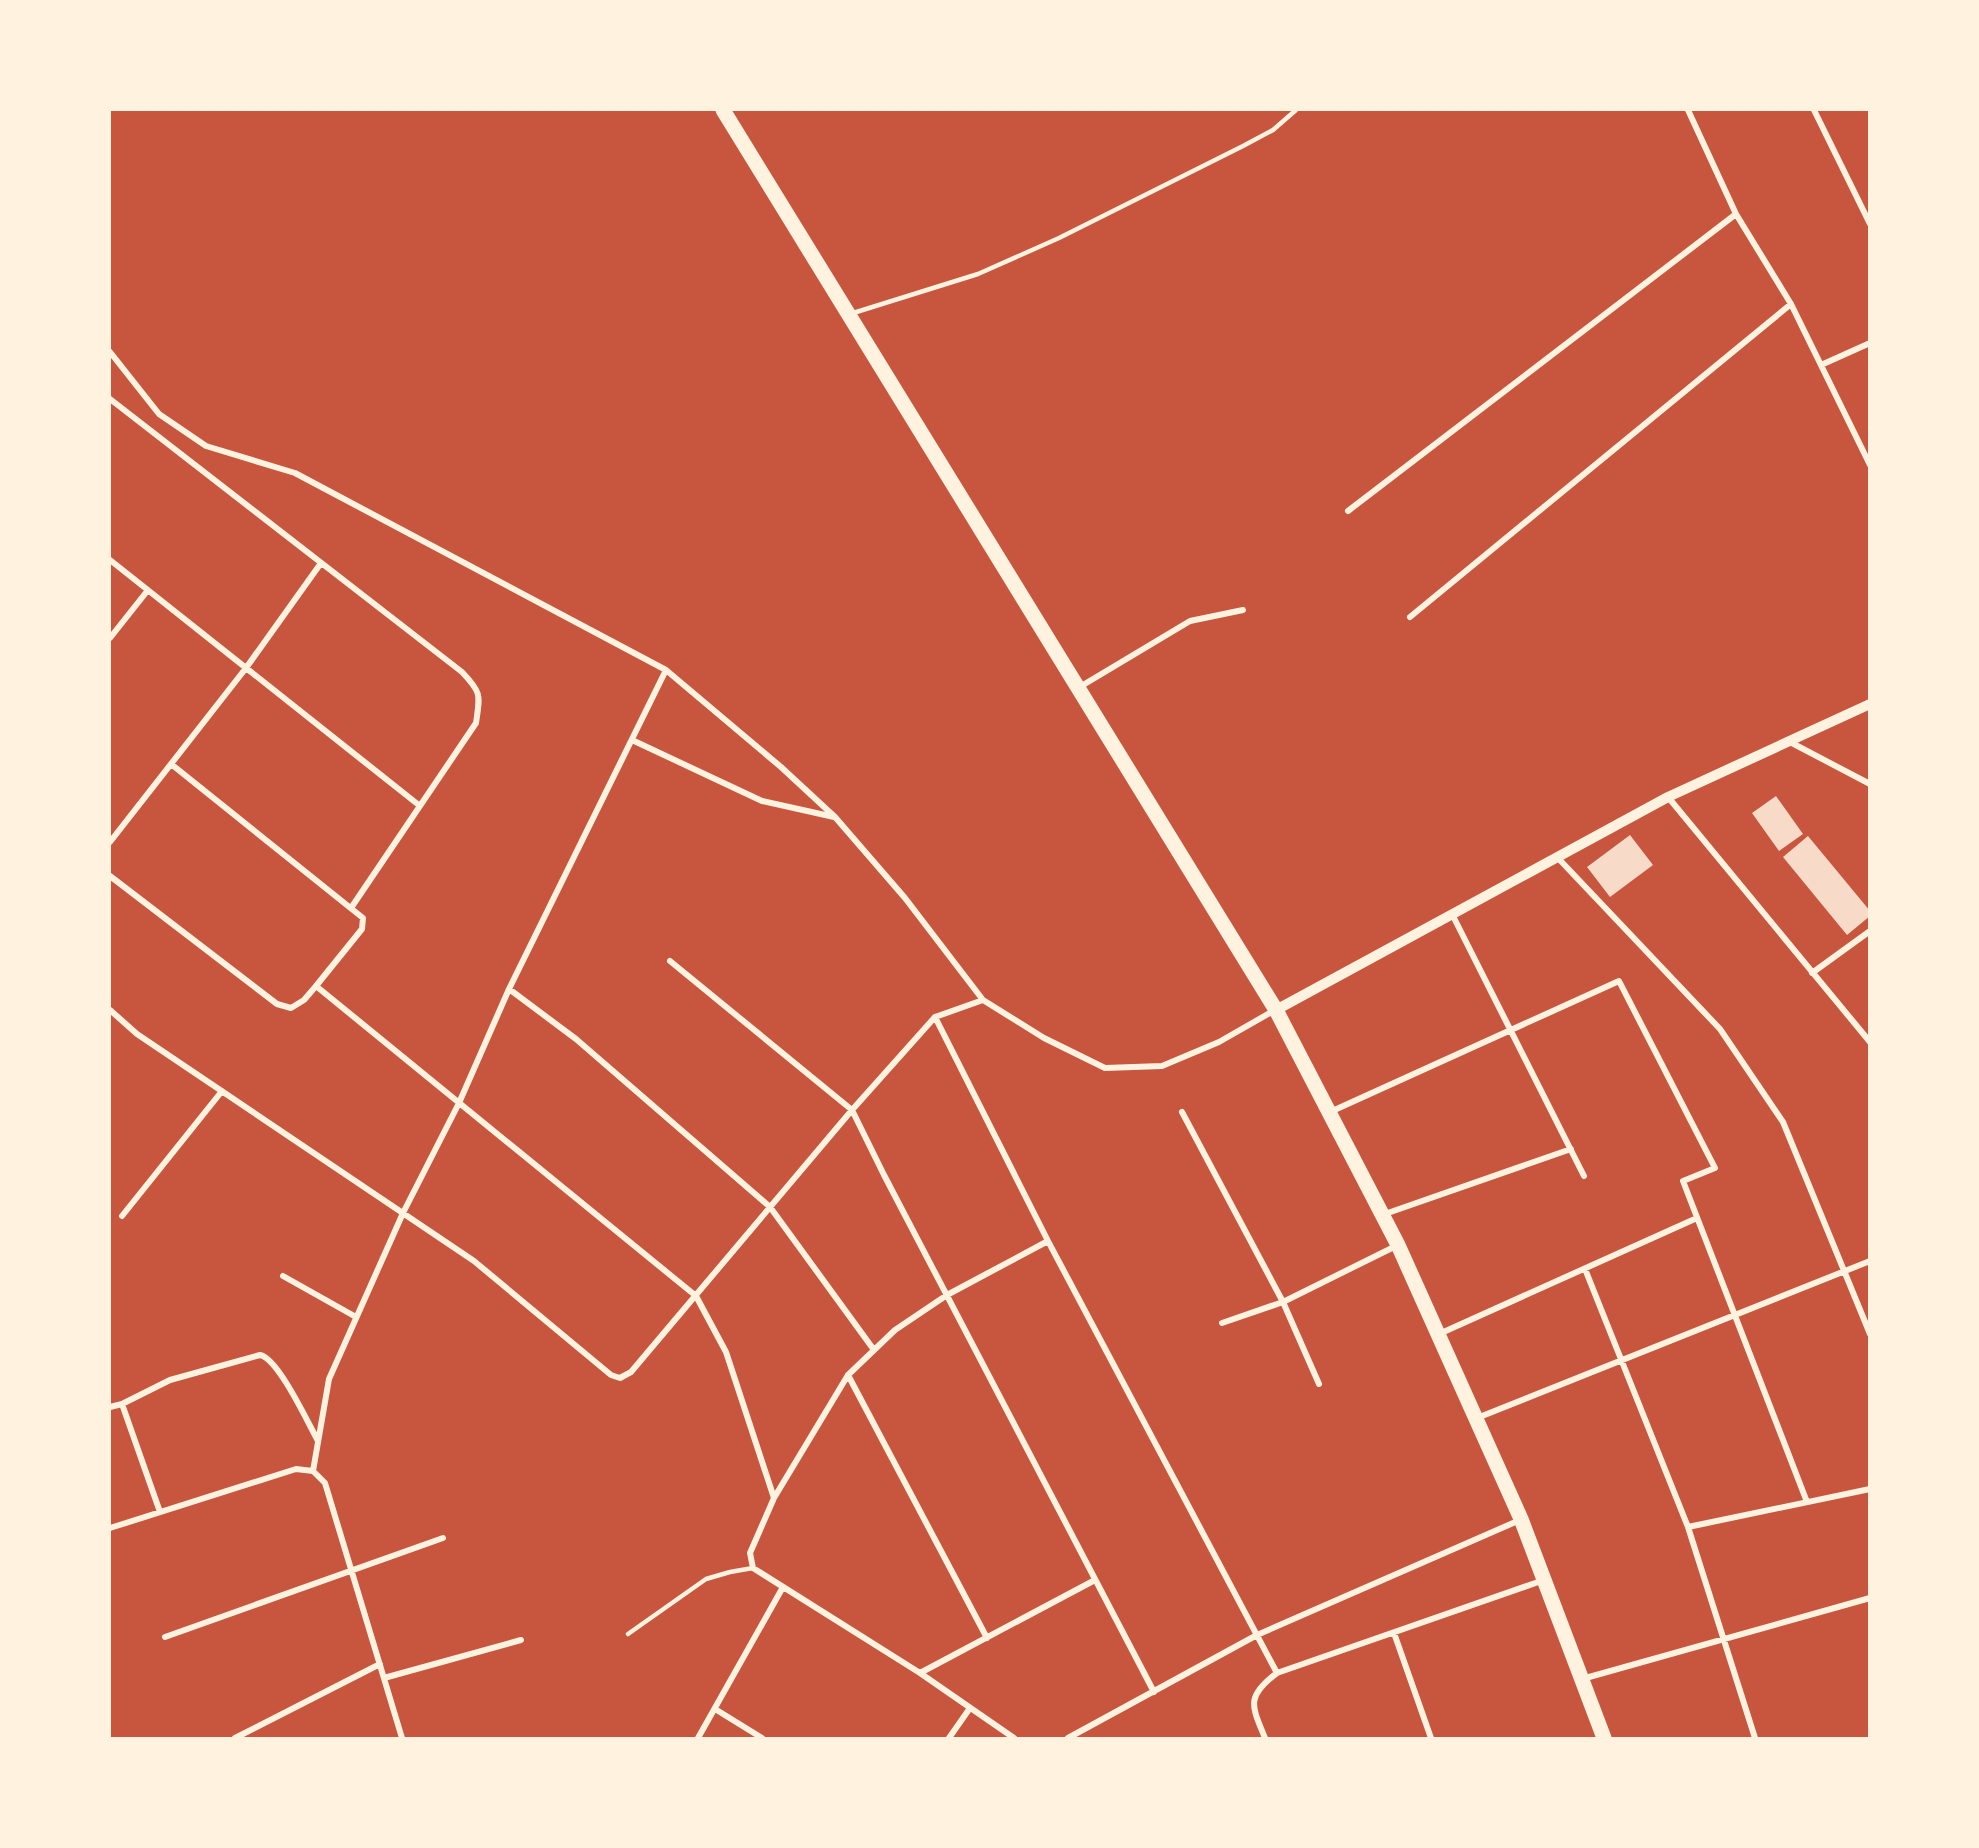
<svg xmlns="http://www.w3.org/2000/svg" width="1979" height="1848" viewBox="0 0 1979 1848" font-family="Quicksand,sans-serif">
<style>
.building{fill:#f7dbc8}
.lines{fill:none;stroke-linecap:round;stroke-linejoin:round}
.service{stroke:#fff3e0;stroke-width:4.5}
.minor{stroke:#fff3e0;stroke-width:6}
.tertiary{stroke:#fff3e0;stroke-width:10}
.primary{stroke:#fff3e0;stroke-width:15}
</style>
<rect width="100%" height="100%" fill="#c8553d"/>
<path class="building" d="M 1776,796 L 1803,834 L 1779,851 L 1752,813 Z
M 1630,835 L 1653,865 L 1610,897 L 1587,867 Z
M 1808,836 L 1870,911 L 1870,916 L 1847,935 L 1783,857 Z"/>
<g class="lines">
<path class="service" d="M 850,314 L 978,274 L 1059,238 L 1243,146 L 1273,130 L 1296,110
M 628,1634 L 706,1579 L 730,1572 L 753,1568"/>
<path class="minor" d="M 1688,110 L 1736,214 L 1791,304 L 1870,465
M 1814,110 L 1870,224
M 110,352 L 159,414 L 206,446 L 295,473 L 666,670 L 781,767 L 835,817 L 905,898 L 983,1000
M 1821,365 L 1870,343
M 110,399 L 462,672 C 482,693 480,695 476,723 L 351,908
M 1348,511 L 1736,214
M 110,560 L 420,806
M 1410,617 L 1791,304
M 110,638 L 148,590
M 1078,688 L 1190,621 L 1243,610
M 632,740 L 762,801 L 834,817
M 1788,741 L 1870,784
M 171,764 L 363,918 L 362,929 L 316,986
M 1668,797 L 1870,1042
M 110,842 L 246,668 L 321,563
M 1557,857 L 1720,1029 L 1783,1122 L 1870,1334
M 110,876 L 277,1004 L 291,1008 L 304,1000 L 316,986 L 696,1296 L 726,1352 L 774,1498
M 1452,914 L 1584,1176
M 670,961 L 852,1110 L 884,1175 L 1154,1692
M 1812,973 L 1870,931
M 509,989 L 576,1039 L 770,1207 L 874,1350
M 110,1010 L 137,1034 L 474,1261 L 611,1375 L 620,1378 L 631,1372 L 852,1110 L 935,1017 L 983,1000 L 1044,1038 L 1105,1068 L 1162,1066 L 1219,1042 L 1275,1010
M 935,1017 L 1048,1241 L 1277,1673
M 1182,1112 L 1283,1302 L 1319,1384
M 1330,1112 L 1619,981 L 1715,1168 L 1683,1181 L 1807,1502
M 1382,1215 L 1571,1149
M 122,1216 L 222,1091
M 1585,1269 L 1688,1527 L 1755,1738
M 283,1276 L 356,1317
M 1222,1323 L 1283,1302 L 1396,1246
M 1439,1334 L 1697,1218
M 848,1375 L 987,1638
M 122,1404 L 160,1512
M 110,1407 L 122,1404 L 170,1380 L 260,1355 C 278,1358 308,1423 318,1441
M 1477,1418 L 1870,1261
M 313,1471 L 329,1379 L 403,1213 L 459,1103 L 509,989 L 666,670
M 1688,1527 L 1870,1489
M 110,1528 L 296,1469 L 313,1471 L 325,1483 L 402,1738
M 1394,1633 L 1431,1738
M 165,1637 L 443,1538
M 920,1673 L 1095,1580
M 384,1678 L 521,1640
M 1582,1679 L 1870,1598
M 715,1709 L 762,1738
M 235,1738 L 380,1664
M 698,1738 L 783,1587
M 949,1738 L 970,1708
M 1014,1738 L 920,1673 L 753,1568 L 750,1553 L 774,1498 L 848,1375 L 895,1330 L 947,1295 L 1048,1241
M 1068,1738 L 1257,1635 L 1520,1520
M 1265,1738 C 1252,1706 1245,1697 1277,1673 L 1544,1580"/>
<path class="tertiary" d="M 1276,1010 L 1668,797 L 1870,704"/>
<path class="primary" d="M 723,110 L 1276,1010 L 1398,1245 L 1521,1519 L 1604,1738"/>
</g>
<rect width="1979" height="1848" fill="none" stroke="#fff3e0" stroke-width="222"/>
</svg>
